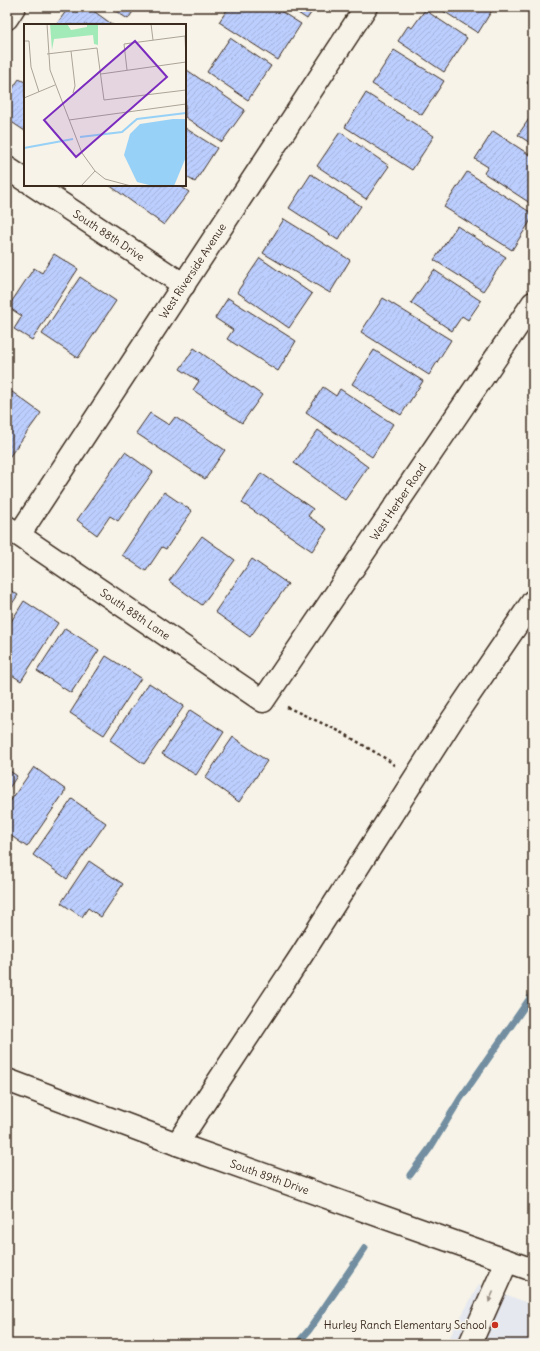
<svg xmlns="http://www.w3.org/2000/svg" width="540" height="1351" viewBox="0 0 540 1351" font-family="Delius,sans-serif">
<style>
.built{fill:#e5e8ef}
.lines{fill:none;stroke-linecap:round;stroke-linejoin:round}
.stream{stroke:#728ea0;stroke-width:7}
.building{fill:url(#building-hatch);stroke:#3b2a1e}
.minor-casing{stroke:#3b2a1e;stroke-width:25}
.path{stroke:#3b2a1e;stroke-width:2.5;stroke-dasharray:3 3;stroke-linecap:butt}
.minor{stroke:#f7f3e8;stroke-width:22}
.oneway{fill:#998e83}
.poi-dot{fill:#c8321e;stroke:#f7f3e8;stroke-width:1.5}
.labels{text-anchor:middle;dominant-baseline:central;stroke-width:3;stroke-linejoin:round;paint-order:stroke}
.street-label{font-size:11px;fill:#3b2a1e;stroke:#f7f3e8}
.poi-label{font-size:11px;fill:#3b2a1e;stroke:#f7f3e8;text-anchor:end}
.inset-river{fill:none;stroke:#97d1f7;stroke-width:2}
.inset-road{fill:none;stroke:#aca397;stroke-width:1}
.view{fill:#7b2cbf;fill-opacity:0.15;stroke:#7b2cbf;stroke-width:2}
.inset-edge{fill:none;stroke:#3b2a1e;stroke-width:2}
</style>
<defs>
<pattern id="building-hatch" width="6" height="6" patternUnits="userSpaceOnUse"><rect width="6" height="6" fill="#bccefe"/><path d="M-1 1l2-2M0 6l6-6M5 7l2-2" fill="none" stroke="#a2b1d9"/></pattern>
</defs>
<rect width="100%" height="100%" fill="#f7f3e8"/>
<filter id="ink" filterUnits="userSpaceOnUse"><feTurbulence type="fractalNoise" baseFrequency=".025" numOctaves="2"/><feDisplacementMap in="SourceGraphic" scale="8" xChannelSelector="R" yChannelSelector="G"/><feConvolveMatrix kernelMatrix="1 2 1 2 8 2 1 2 1" color-interpolation-filters="sRGB"/></filter>
<g filter="url(#ink)">
<path class="built" d="M 479,1284 L 533,1305 L 533,1344 L 446,1344 Z"/>
<g class="lines">
<path class="stream" d="M 410,1175 L 430,1148 L 460,1099 L 533,994
M 297,1344 L 309,1330 L 365,1248"/>
</g>
<path class="building" d="M 69,7 L 88,7 L 113,25 L 56,25 Z
M 109,7 L 136,7 L 128,19 Z
M 229,7 L 274,7 L 301,24 L 278,60 L 219,22 Z
M 289,7 L 315,7 L 307,19 Z
M 437,7 L 494,7 L 478,33 Z
M 425,10 L 467,38 L 444,72 L 398,41 L 408,26 L 412,28 Z
M 230,38 L 271,66 L 248,100 L 207,72 Z
M 394,50 L 444,81 L 422,115 L 372,84 Z
M 187,70 L 245,110 L 222,142 L 185,117 L 185,73 Z
M 533,73 L 533,87 L 527,83 Z
M 19,79 L 25,82 L 25,131 L 7,119 L 7,97 Z
M 366,93 L 434,136 L 412,170 L 345,127 Z
M 533,113 L 533,145 L 518,135 Z
M 185,128 L 217,148 L 195,182 L 185,176 Z
M 493,131 L 533,157 L 533,205 L 484,173 L 488,167 L 475,159 Z
M 340,132 L 389,166 L 366,199 L 317,166 Z
M 467,172 L 533,214 L 533,217 L 512,250 L 444,207 Z
M 311,174 L 361,206 L 338,240 L 289,208 Z
M 109,185 L 179,185 L 189,192 L 164,225 Z
M 284,219 L 350,260 L 330,293 L 263,253 Z
M 457,226 L 506,257 L 483,291 L 434,260 Z
M 54,254 L 78,269 L 32,340 L 14,329 L 22,316 L 8,307 L 34,268 L 42,273 Z
M 260,258 L 312,294 L 289,328 L 237,292 Z
M 434,270 L 481,301 L 468,320 L 462,316 L 452,331 L 411,303 Z
M 80,277 L 116,301 L 78,358 L 42,334 Z
M 228,298 L 296,341 L 278,371 L 227,339 L 233,330 L 215,318 Z
M 383,298 L 451,340 L 429,375 L 361,332 Z
M 194,348 L 262,395 L 242,423 L 193,390 L 199,381 L 180,369 Z
M 374,350 L 423,381 L 401,415 L 352,384 Z
M 323,387 L 336,396 L 340,389 L 393,424 L 372,457 L 306,413 Z
M 8,389 L 41,413 L 7,460 L 7,390 Z
M 150,413 L 169,425 L 175,417 L 225,450 L 205,479 L 136,433 Z
M 318,430 L 368,467 L 345,500 L 294,463 Z
M 125,452 L 153,472 L 118,521 L 110,516 L 97,535 L 77,520 Z
M 261,473 L 313,509 L 308,516 L 327,529 L 312,551 L 242,503 Z
M 164,492 L 192,511 L 166,549 L 162,547 L 146,571 L 122,555 Z
M 202,536 L 235,560 L 202,605 L 169,581 Z
M 252,559 L 288,584 L 250,637 L 215,612 Z
M 7,588 L 18,595 L 7,611 Z
M 24,601 L 58,623 L 21,681 L 7,672 L 7,628 Z
M 65,628 L 99,650 L 71,693 L 37,671 Z
M 106,656 L 141,678 L 104,735 L 70,713 Z
M 149,683 L 184,706 L 144,764 L 110,740 Z
M 190,710 L 224,732 L 196,775 L 162,754 Z
M 233,737 L 267,761 L 239,802 L 205,778 Z
M 34,767 L 66,790 L 27,847 L 7,833 L 7,806 Z
M 7,769 L 17,776 L 7,791 Z
M 72,799 L 106,823 L 67,879 L 33,855 Z
M 89,861 L 123,884 L 101,917 L 88,908 L 82,917 L 61,903 Z"/>
<g class="lines">
<g class="minor-casing">
<g id="minor">
<path d="M 7,18 L 14,7"/>
<path d="M 7,168 L 25,180"/>
<path id="s1" d="M 33,185 L 184,285"/>
<path id="s2" d="M 7,527 L 263,701 L 533,303"/>
<path id="s3" d="M 19,535 L 366,7"/>
<path id="s4" d="M 7,1080 L 177,1144 L 533,1270"/>
<path d="M 177,1144 L 301,956 L 452,720 L 533,601"/>
<path d="M 470,1344 L 507,1261"/>
</g>
</g>
<path class="path" d="M 287,707 L 343,733 L 388,760 L 395,766"/>
<use href="#minor" class="minor"/>
</g>
<defs><path id="oneway-solid" d="M-6-.8H1V-3.2L6.5 0L1 3.2V.8H-6Z"/></defs>
<use class="oneway" href="#oneway-solid" transform="translate(491 1297) rotate(114)"/>
</g>
<circle class="poi-dot" cx="495" cy="1325" r="4"/>
<g class="labels">
<g class="street-label">
<text stroke="none"><textPath href="#s1" startOffset="91">South 88th Drive</textPath></text>
<text stroke="none"><textPath href="#s3" startOffset="316">West Riverside Avenue</textPath></text>
<text stroke="none"><textPath href="#s2" startOffset="550">West Herber Road</textPath></text>
<text stroke="none"><textPath href="#s2" startOffset="155">South 88th Lane</textPath></text>
<text stroke="none"><textPath href="#s4" startOffset="280">South 89th Drive</textPath></text>
</g>
<g class="poi-label">
<text x="487" y="1325">Hurley Ranch Elementary School</text>
</g>
</g>
<g transform="translate(24 24)">
<rect width="162" height="162" fill="#f7f3e8"/>
<path d="M 26,0 L 43,0 L 47,6 L 63,3 L 63,0 L 74,0 L 74,21 L 70,20 L 69,11 L 30,15 L 28,26 Z" fill="#a2ebb9"/>
<path d="M 149,95 L 162,95 L 162,133 L 150,162 L 129,162 L 113,158 L 100,131 L 106,110 L 116,100 Z" fill="#97d1f7"/>
<path class="inset-river" d="M 56,113 L 98,108 L 113,95 L 162,89M 0,124 L 49,115"/>
<path class="inset-road" d="M 23,0 L 26,46 L 58,129 L 71,147 L 81,155 L 107,162M 127,0 L 129,16M 0,17 L 5,17 L 7,43 L 15,68M 47,27 L 51,62 L 49,69M 23,30 L 73,24 L 80,76 L 162,66M 103,46 L 100,20 L 161,12 L 162,36M 77,50 L 162,38M 0,74 L 31,61M 45,96 L 162,80M 57,162 L 71,147"/>
<path class="view" d="M 111,17 L 143,53 L 52,133 L 20,96 Z"/>
<rect width="162" height="162" class="inset-edge"/>
</g>
<rect width="540" height="1351" fill="none" stroke="#f7f3e8" stroke-width="24"/>
<rect x="12" y="12" width="516" height="1327" fill="none" stroke="#3b2a1e" stroke-width="1.5" filter="url(#ink)"/>
</svg>
